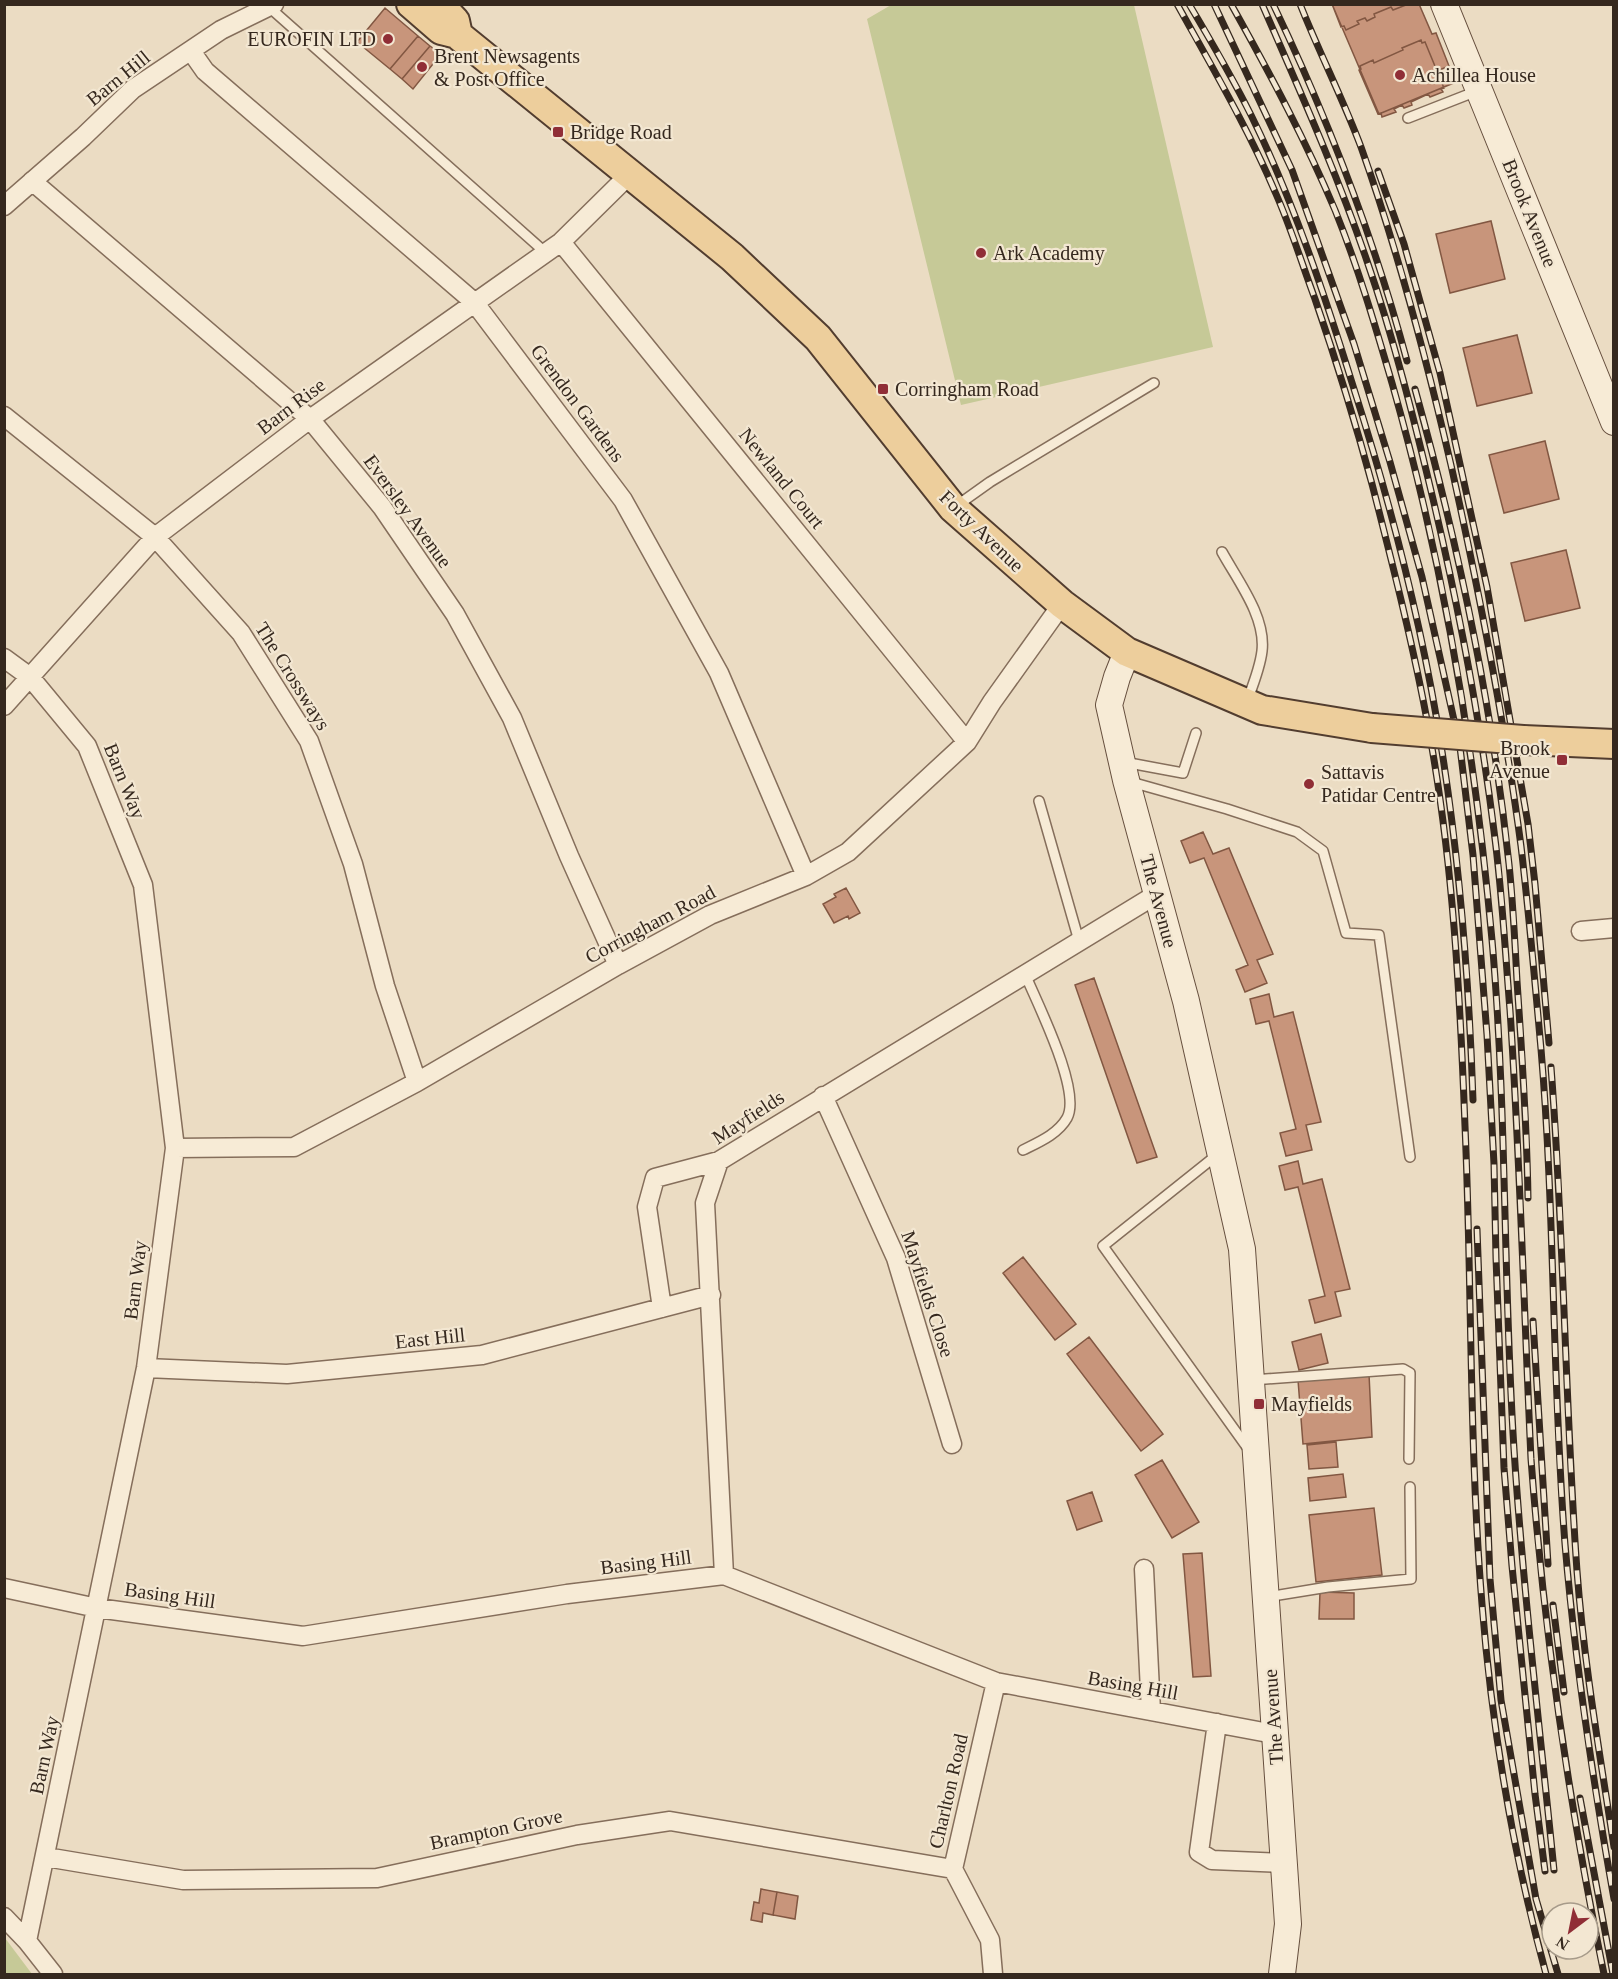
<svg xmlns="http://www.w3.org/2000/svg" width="1618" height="1979" viewBox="0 0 1618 1979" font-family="Georgia,serif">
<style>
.green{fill:#c6c997}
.building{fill:#c8957b;stroke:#825742;stroke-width:1.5}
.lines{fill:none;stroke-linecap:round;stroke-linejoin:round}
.lane-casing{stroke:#856e5b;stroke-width:12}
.street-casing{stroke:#856e5b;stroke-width:21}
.secondary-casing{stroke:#664f3e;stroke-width:28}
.primary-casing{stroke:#523d2f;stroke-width:32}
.lane{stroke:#f7ebd6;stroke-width:9}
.street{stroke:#f7ebd6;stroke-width:18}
.secondary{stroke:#f7ebd6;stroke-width:26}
.primary{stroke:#edce9c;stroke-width:28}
.rail-casing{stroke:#35281e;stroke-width:7}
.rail{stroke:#f3e7d2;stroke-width:4.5;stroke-dasharray:14;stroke-linecap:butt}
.primary-bridge-casing{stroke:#523d2f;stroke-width:32;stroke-linecap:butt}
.primary-bridge{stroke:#edce9c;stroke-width:28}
.poi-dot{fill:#902e36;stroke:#f3e7d2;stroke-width:2}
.labels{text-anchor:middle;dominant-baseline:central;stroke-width:4.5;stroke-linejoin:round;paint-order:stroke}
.poi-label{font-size:20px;fill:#35281e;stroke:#f3e7d2;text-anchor:start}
.street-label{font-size:20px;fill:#35281e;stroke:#f3e7d2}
</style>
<rect width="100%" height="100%" fill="#ebdcc3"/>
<path class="green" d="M 891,5 L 1134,5 L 1213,347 L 961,405 L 867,19 Z
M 5,1938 L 32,1974 L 5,1974 Z"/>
<path class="building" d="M 1332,4 L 1419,4 L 1432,34 L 1436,33 L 1449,66 L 1437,71 L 1440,79 L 1452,74 L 1456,82 L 1379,114 Z
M 1332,4 L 1406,4 L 1406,5 L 1393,10 L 1391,7 L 1374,14 L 1375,17 L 1367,21 L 1365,18 L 1357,21 L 1359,24 L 1346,30 L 1344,26 L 1341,27 Z
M 385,8 L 418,36 L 390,69 L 357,42 Z
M 418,36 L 430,46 L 402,79 L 390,69 Z
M 1421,40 L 1422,43 L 1425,42 L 1444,88 L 1441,89 L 1443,92 L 1430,97 L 1428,94 L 1411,102 L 1412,105 L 1404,108 L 1402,105 L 1394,109 L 1396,112 L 1382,117 L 1381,113 L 1378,114 L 1359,70 L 1361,69 L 1360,66 L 1373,60 L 1374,63 L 1403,50 L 1402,48 Z
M 430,46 L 441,54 L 413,89 L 402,79 Z
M 1491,221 L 1505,279 L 1450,293 L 1436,234 Z
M 1517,335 L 1532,393 L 1477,406 L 1463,348 Z
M 1545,441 L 1559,499 L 1504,513 L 1489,455 Z
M 1566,550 L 1580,608 L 1525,621 L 1511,563 Z
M 1203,832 L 1213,854 L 1229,848 L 1273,954 L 1257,960 L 1267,983 L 1245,992 L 1236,970 L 1248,965 L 1204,858 L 1190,863 L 1181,841 Z
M 846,888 L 860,913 L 849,919 L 848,916 L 834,923 L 823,904 L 836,897 L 834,894 Z
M 1094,978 L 1157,1157 L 1137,1163 L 1075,985 Z
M 1269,994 L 1274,1017 L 1293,1012 L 1321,1122 L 1306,1125 L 1312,1150 L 1286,1156 L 1280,1133 L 1296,1129 L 1269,1021 L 1256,1024 L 1250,999 Z
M 1298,1161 L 1303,1184 L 1322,1179 L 1350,1289 L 1335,1292 L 1341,1316 L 1315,1323 L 1309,1300 L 1325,1296 L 1298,1187 L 1285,1190 L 1279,1166 Z
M 1023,1257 L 1076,1324 L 1055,1340 L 1003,1273 Z
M 1321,1334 L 1328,1363 L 1299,1370 L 1292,1342 Z
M 1089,1337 L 1163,1434 L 1141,1451 L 1067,1354 Z
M 1369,1374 L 1372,1437 L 1303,1444 L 1298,1380 Z
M 1336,1442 L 1338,1467 L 1309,1469 L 1307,1445 Z
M 1162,1460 L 1199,1522 L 1172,1538 L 1135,1475 Z
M 1343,1474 L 1346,1497 L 1310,1501 L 1308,1478 Z
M 1092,1492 L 1102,1521 L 1077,1530 L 1067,1501 Z
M 1374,1508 L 1382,1575 L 1316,1582 L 1309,1515 Z
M 1202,1553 L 1211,1676 L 1193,1677 L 1183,1554 Z
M 1320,1592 L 1354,1593 L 1354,1619 L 1319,1619 Z
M 761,1889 L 777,1892 L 773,1915 L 763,1913 L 762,1922 L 751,1920 L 754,1902 L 759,1903 Z
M 777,1892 L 798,1896 L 795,1919 L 773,1915 Z"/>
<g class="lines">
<g class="lane-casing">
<path id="lane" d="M 269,7 L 546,253
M 1408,118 L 1477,91
M 955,507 L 990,482 L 1154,383
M 1222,552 C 1238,581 1266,617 1262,651 C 1260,668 1253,685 1247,701
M 1124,762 L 1183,773 L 1196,733
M 1131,782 L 1227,809 L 1297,832 L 1323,851 L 1346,933 L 1379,935 L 1410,1157
M 1039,801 L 1079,941
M 1023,1150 C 1039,1142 1058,1134 1067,1118 C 1082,1091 1037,1003 1025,974
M 1217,1155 L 1103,1246 L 1249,1450
M 1253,1380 L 1403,1369 L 1410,1373 L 1409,1459
M 1267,1597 L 1328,1587 L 1411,1579 L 1410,1487"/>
</g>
<g class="street-casing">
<path id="street" d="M 191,51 L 205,71 L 474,302 L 623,500 L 719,673 L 806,876
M 32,181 L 310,419 L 382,507 L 455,614 L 512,718 L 569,856 L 618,965
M 4,206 L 83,137 L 133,89 L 221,30 L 274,4
M 561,242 L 967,742
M 4,416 L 155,537 L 241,633 L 309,741 L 353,864 L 385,986 L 417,1082
M 4,658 L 30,677 L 87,746 L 143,885 L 175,1148 L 146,1368 L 27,1941
M 4,706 L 155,537 L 310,419 L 561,242 L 631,173
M 1581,931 L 1614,928
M 823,1096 L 896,1258 L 952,1444
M 175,1148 L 294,1147 L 417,1082 L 618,965 L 710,915 L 806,876 L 848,852 L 967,742 L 992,702 L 1062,604
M 662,1308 L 647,1207 L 655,1178 L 719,1161
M 146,1368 L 287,1374 L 482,1355 L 711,1295
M 1144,1569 L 1151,1711
M 724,1575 L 705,1203 L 719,1161 L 1157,894
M 4,1588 L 97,1608 L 303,1636 L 567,1594 L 724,1575 L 996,1682 L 1274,1734
M 1217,1723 L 1199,1852 L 1212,1860 L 1283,1863
M 46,1857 L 183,1880 L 377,1878 L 577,1835 L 670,1821 L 953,1869
M 4,1917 L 27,1941 L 53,1974
M 993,1974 L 990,1940 L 953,1869 L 996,1682"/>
</g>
<g class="secondary-casing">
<path id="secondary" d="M 1444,4 L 1614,422
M 1127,652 L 1117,677 L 1109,705 L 1126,780 L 1186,1001 L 1242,1249 L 1288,1924 L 1282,1974"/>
</g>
<g class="primary-casing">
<path id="primary" d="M 411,4 L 441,30 L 453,33
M 439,4 L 455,21 L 458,35 L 732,257 L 818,338 L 953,508 L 1062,604 L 1127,652 L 1262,710 L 1372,728
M 1523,740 L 1614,744"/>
</g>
<use href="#lane" class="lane"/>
<use href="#street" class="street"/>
<use href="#secondary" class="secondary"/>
<use href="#primary" class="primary"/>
<g class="rail-casing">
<path id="rail" d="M 1177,4 C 1212,67 1248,128 1276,194 C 1291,228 1302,264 1315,299 C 1336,360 1355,421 1372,484 C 1393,566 1414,648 1429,731 C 1453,861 1460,995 1465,1126 C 1472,1285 1469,1445 1482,1604 C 1492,1729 1513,1854 1546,1974
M 1189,4 C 1211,41 1232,77 1251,115 C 1294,202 1325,296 1354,389 C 1391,505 1422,625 1441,745 C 1460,863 1469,981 1473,1100
M 1214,4 L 1292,170 L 1354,344 L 1390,462 L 1422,577 L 1460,747 L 1473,855 L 1487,1035 L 1494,1164 L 1496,1258 L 1504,1468 L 1512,1566 L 1535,1794 L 1545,1871
M 1231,4 C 1269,72 1305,139 1335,210 C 1358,267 1375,325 1392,383 C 1444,565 1475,752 1492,940 C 1507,1110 1503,1280 1514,1449 C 1523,1589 1540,1730 1554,1870
M 1262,4 C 1299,89 1337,173 1367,261 C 1394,339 1414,419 1433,499 C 1459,609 1480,719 1494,831 C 1502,890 1505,950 1510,1010 C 1520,1160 1524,1310 1531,1459 C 1544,1633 1569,1804 1604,1974
M 1273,4 C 1328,119 1374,238 1407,361
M 1300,4 C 1319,52 1343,99 1361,147 C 1398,251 1426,357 1451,465 C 1479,591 1504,718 1521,846 C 1529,914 1535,982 1541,1049 C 1555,1213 1552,1379 1565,1544 C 1575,1663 1593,1781 1614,1899
M 1378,171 L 1404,244 L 1440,373 L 1487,587 L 1528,824 L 1535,884 L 1549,1043
M 1415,389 C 1458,544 1492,704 1509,864 C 1513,903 1515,942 1517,981 C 1522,1054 1527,1126 1528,1198
M 1551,1067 C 1564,1235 1565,1403 1577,1571 C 1584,1664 1600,1755 1614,1847
M 1477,1229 L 1490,1579 L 1501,1700 L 1536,1899 L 1558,1974
M 1533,1321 L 1548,1564
M 1553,1605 L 1564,1692
M 1580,1798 L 1613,1974"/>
</g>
<use href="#rail" class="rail"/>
<g class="primary-bridge-casing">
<path id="primary-bridge" d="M 1372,728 L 1523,740"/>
</g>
<use href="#primary-bridge" class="primary-bridge"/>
</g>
<g class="poi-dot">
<circle cx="388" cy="39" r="6"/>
<circle cx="422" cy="67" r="6"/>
<circle cx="1400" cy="75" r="6"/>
<rect x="552" y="126" width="12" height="12" rx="3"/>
<circle cx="981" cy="253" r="6"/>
<rect x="877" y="383" width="12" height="12" rx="3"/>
<rect x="1556" y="754" width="12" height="12" rx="3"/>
<circle cx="1309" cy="784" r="6"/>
<rect x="1253" y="1398" width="12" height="12" rx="3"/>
</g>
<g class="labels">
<g class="poi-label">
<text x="376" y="39" text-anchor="end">EUROFIN LTD</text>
<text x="434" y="56">Brent Newsagents<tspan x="434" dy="23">&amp; Post Office</tspan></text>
<text x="1412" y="75">Achillea House</text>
<text x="570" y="132">Bridge Road</text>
<text x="993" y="253">Ark Academy</text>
<text x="895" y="389">Corringham Road</text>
<text x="1550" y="748" text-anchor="end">Brook<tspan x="1550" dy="23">Avenue</tspan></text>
<text x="1321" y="772">Sattavis<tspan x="1321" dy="23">Patidar Centre</tspan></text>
<text x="1271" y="1404">Mayfields</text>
</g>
<g class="street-label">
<text transform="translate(118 78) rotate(-39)">Barn Hill</text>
<text transform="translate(1530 213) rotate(68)">Brook Avenue</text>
<text transform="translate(578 403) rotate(53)">Grendon Gardens</text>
<text transform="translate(291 406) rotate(-37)">Barn Rise</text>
<text transform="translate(782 478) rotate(51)">Newland Court</text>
<text transform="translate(408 511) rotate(54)">Eversley Avenue</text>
<text transform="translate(982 531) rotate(44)">Forty Avenue</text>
<text transform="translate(293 676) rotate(58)">The Crossways</text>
<text transform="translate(125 781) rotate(68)">Barn Way</text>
<text transform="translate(1159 901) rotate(75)">The Avenue</text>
<text transform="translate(650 924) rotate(-28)">Corringham Road</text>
<text transform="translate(748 1117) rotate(-33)">Mayfields</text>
<text transform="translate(135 1280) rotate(-83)">Barn Way</text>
<text transform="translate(928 1294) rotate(72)">Mayfields Close</text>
<text transform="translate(430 1338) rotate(-6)">East Hill</text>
<text transform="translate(646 1562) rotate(-7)">Basing Hill</text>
<text transform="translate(170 1595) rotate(8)">Basing Hill</text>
<text transform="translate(1133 1685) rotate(10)">Basing Hill</text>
<text transform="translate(1273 1717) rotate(-94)">The Avenue</text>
<text transform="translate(44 1755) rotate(-78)">Barn Way</text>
<text transform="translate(948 1791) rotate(-77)">Charlton Road</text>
<text transform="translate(496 1829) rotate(-12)">Brampton Grove</text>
</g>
</g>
<rect width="1618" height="1979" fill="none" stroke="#35281e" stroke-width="12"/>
<g transform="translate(1570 1931) rotate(212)"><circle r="28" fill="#f3e7d2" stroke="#a79b8a" stroke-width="1.5"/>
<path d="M0-4.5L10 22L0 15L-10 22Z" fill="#902e36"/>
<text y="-9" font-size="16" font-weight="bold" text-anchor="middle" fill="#35281e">N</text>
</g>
</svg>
